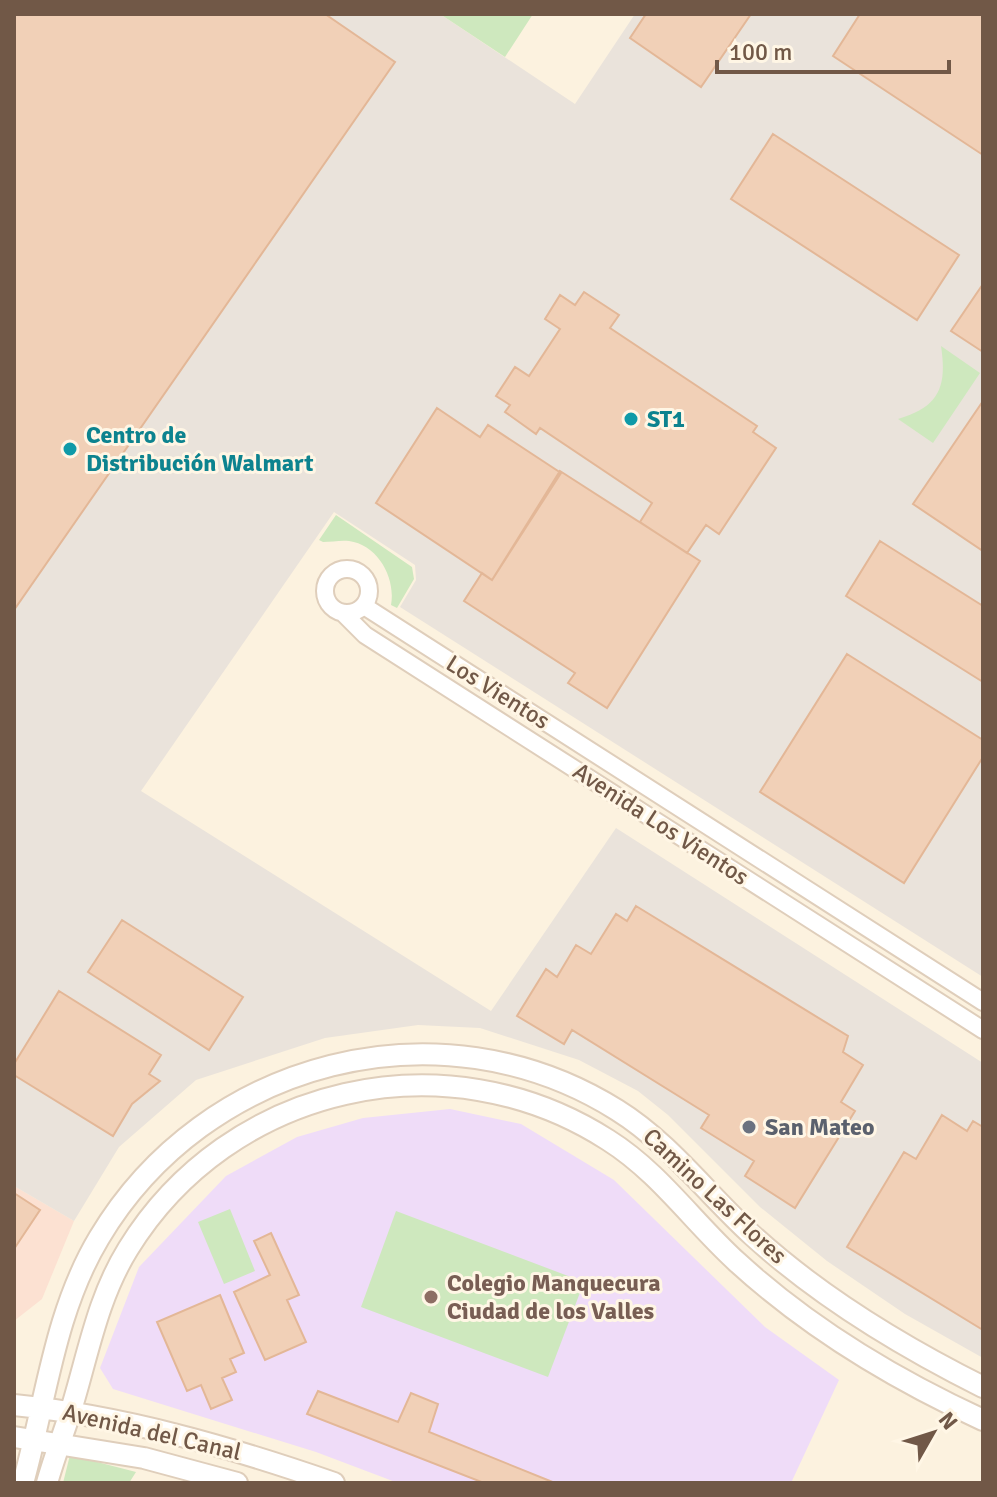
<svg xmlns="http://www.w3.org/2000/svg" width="997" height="1497" viewBox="0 0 997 1497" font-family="Signika,sans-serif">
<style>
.commercial{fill:#fce1d2}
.industrial{fill:#eae3db}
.education{fill:#efdcf8}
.green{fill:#cee8be}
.building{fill:#f1d0b7;stroke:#e3b797;stroke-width:2}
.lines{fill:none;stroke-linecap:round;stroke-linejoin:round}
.minor-casing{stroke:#dfcebb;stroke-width:20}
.tertiary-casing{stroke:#dfcebb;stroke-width:24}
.minor{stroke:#fff;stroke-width:16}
.tertiary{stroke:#fff;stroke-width:20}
.culture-dot{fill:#0f9aa8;stroke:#fff6e5;stroke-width:3}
.worship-dot{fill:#6b7280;stroke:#fff6e5;stroke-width:3}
.education-dot{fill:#8d6e63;stroke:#fff6e5;stroke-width:3}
.labels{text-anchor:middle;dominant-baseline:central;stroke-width:6;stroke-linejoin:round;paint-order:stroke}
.culture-label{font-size:24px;font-weight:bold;fill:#0d838f;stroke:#fff6e5;text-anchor:start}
.street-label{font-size:24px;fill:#715847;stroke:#fff6e5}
.worship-label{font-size:24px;font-weight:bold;fill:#5b616d;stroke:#fff6e5;text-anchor:start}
.education-label{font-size:24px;font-weight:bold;fill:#785e54;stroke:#fff6e5;text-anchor:start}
</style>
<rect width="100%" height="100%" fill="#fcf2df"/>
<path class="commercial" d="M 14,1186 L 74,1221 L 42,1299 L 14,1321 Z"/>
<path class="industrial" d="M 14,14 L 440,14 L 575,104 L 635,14 L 983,14 L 983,977 L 400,607 L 416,580 L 415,565 L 334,512 L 141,791 L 491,1011 L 616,828 L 983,1063 L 983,1358 L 905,1314 L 827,1261 L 760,1207 L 668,1115 L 638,1091 L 579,1060 L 480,1028 L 418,1025 L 325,1038 L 196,1080 L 119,1147 L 74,1221 L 14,1186 Z"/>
<path class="education" d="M 450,1109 L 521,1124 L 614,1180 L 765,1327 L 839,1380 L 791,1483 L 398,1483 L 316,1452 L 113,1389 L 100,1368 L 139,1267 L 226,1176 L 297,1137 L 363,1118 Z"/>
<path class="green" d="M 440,14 L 533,14 L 505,57 Z
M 941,346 L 980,373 L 933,443 L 898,419 C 940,407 947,386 941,346 Z
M 336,515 L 412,567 L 414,579 L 397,608 L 391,605 C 396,578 378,545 349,541 C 341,540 331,542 323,542 L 319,540 Z
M 230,1209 L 255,1271 L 224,1284 L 198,1222 Z
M 396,1211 L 584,1282 L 548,1377 L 361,1307 Z
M 70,1455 L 136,1472 L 129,1483 L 63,1483 Z"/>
<path class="building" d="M 14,14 L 325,14 L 395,62 L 14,610 Z
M 646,14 L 751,14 L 701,87 L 630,38 Z
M 860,14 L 983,14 L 983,155 L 833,56 Z
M 773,134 L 959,255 L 917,320 L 731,199 Z
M 983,284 L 983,352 L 951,331 Z
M 584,292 L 619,315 L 610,328 L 757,426 L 753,432 L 776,448 L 719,534 L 706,525 L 687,553 L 640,522 L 652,503 L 540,428 L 536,434 L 505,412 L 510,405 L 496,396 L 515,367 L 529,376 L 560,329 L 545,319 L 560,295 L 575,305 Z
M 983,401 L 983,551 L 913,504 Z
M 437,408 L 480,437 L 488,425 L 561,473 L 492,580 L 376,503 Z
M 560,471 L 700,561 L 607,708 L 568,683 L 575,673 L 464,601 L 482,573 L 492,580 Z
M 880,541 L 983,606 L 983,682 L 846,596 Z
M 847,654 L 983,740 L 983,757 L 904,883 L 760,792 Z
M 636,906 L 848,1036 L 843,1052 L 863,1065 L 841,1102 L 855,1111 L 795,1208 L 745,1176 L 754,1161 L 701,1128 L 709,1115 L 572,1030 L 564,1044 L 517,1016 L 546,969 L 557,977 L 576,945 L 591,954 L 616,914 L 627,921 Z
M 122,920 L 243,997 L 209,1050 L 88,972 Z
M 59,991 L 161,1055 L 149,1074 L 160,1081 L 132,1104 L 113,1136 L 14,1075 L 14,1064 Z
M 942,1115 L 967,1131 L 973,1121 L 983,1127 L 983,1330 L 847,1247 L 904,1152 L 916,1159 Z
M 14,1193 L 40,1210 L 14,1249 Z
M 271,1233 L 299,1295 L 287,1300 L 306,1342 L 265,1360 L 234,1292 L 270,1275 L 254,1241 Z
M 220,1295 L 244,1353 L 230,1359 L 236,1372 L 222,1378 L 232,1400 L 211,1409 L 201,1385 L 187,1391 L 157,1322 Z
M 318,1391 L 398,1422 L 411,1393 L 438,1404 L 429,1432 L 555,1483 L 484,1483 L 307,1414 Z"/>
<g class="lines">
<g class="minor-casing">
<path id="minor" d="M325 591a22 22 0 1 1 44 0a22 22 0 1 1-44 0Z
M 364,606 L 983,1002
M 343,613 L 365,635 L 983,1030"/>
</g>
<g class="tertiary-casing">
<path id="tertiary" d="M 14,1405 C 123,1416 230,1447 334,1483
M 14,1437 L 144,1458 L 237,1483
M 23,1483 C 46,1401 54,1313 99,1238 C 205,1060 440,999 617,1110 C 670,1143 706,1193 752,1235 C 820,1297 901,1346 983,1387
M 47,1483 C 54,1458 63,1435 71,1410 C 88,1355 97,1299 128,1249 C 229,1085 446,1036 608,1140 C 659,1172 693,1222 737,1262 C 808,1327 896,1380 983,1420"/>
</g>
<use href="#minor" class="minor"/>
<use href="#tertiary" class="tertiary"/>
</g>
<g class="culture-dot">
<circle cx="631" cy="419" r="8"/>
<circle cx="70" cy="449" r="8"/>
</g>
<circle class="worship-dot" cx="749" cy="1127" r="8"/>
<circle class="education-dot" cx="431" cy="1297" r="8"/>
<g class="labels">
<g class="culture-label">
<text x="647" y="419">ST1</text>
<text x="86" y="435">Centro de<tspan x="86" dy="28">Distribución Walmart</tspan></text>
</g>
<g class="street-label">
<text transform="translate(498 692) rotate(32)">Los Vientos</text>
<text transform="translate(661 824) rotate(33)">Avenida Los Vientos</text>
<text transform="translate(715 1196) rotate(43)">Camino Las Flores</text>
<text transform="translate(152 1432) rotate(13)">Avenida del Canal</text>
</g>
<g class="worship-label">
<text x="765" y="1127">San Mateo</text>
</g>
<g class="education-label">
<text x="447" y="1283">Colegio Manquecura<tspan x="447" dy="28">Ciudad de los Valles</tspan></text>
</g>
</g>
<rect width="997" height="1497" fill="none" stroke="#715847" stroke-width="32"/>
<g transform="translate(933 1433) rotate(51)" stroke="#fff6e5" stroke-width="6" paint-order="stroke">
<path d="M0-6L14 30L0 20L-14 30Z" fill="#715847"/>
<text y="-12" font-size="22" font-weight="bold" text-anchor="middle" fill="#715847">N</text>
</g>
<path d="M717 60v12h232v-12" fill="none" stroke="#715847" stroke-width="4"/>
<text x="729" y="60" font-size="24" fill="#715847" stroke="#fff6e5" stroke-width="6" paint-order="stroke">100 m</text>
</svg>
